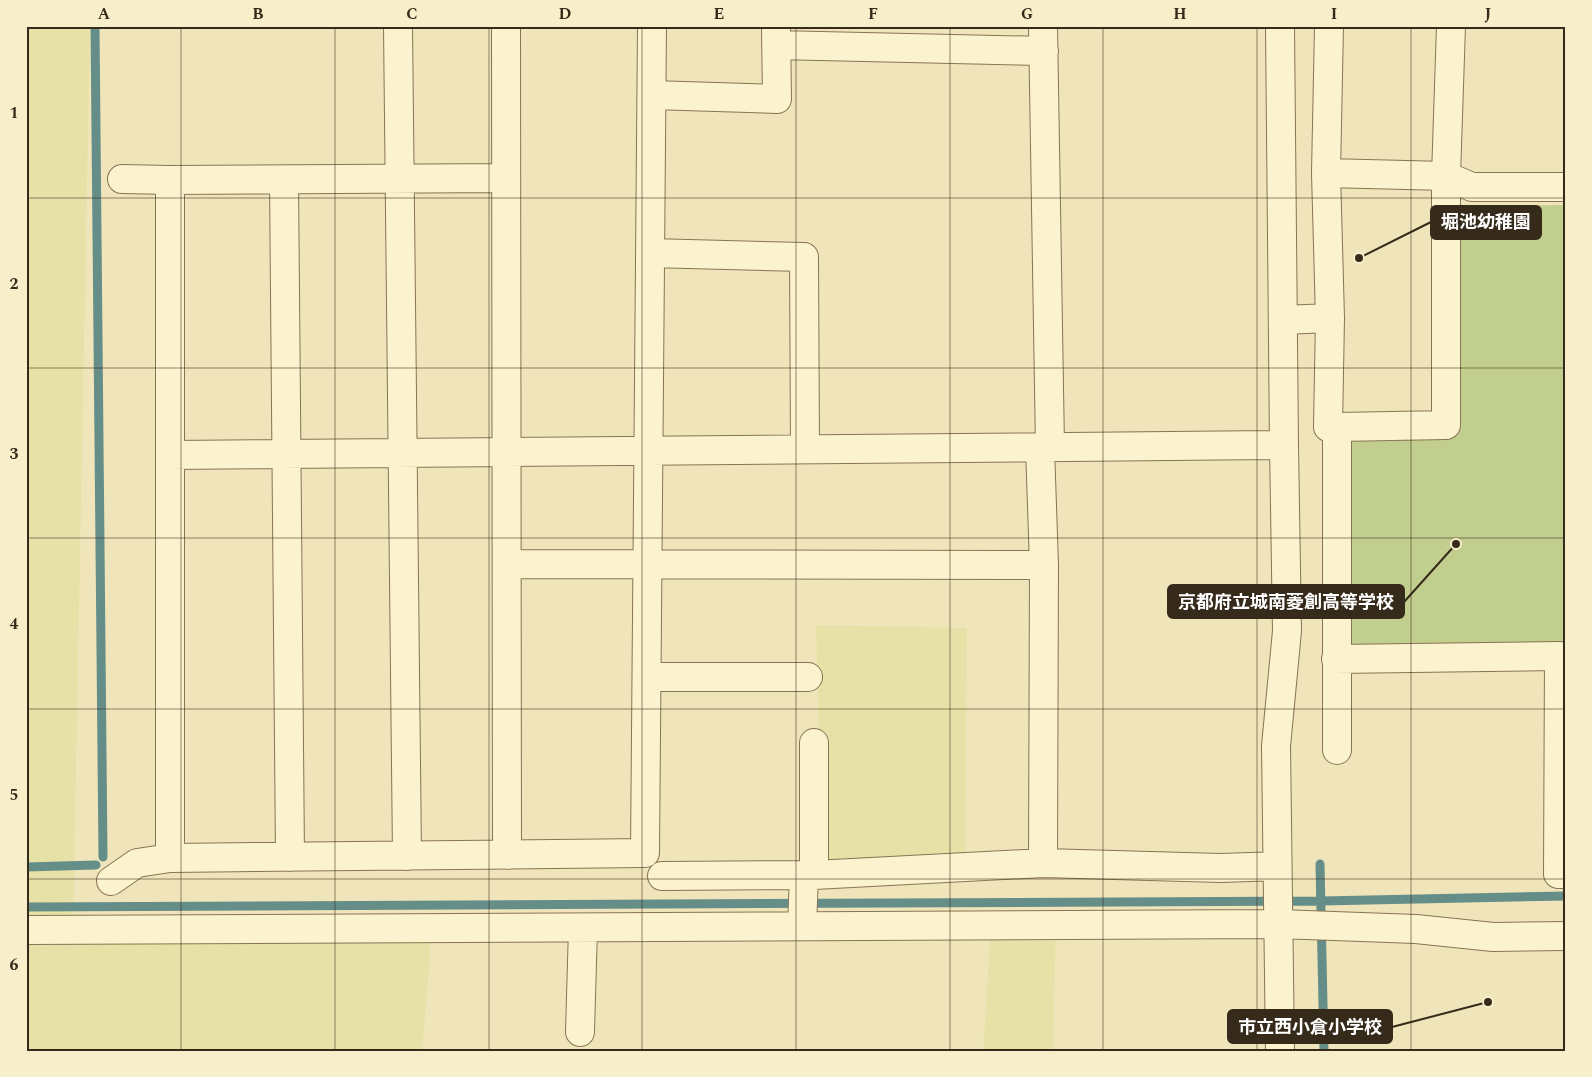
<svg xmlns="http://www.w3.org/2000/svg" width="1592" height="1077" viewBox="0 0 1592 1077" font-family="Spectral,'Noto Sans JP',serif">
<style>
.farmland{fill:#e6e2a7}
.green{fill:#c1ce8e}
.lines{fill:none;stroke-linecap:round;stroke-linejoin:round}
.stream{stroke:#668e88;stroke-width:9}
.minor-casing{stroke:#887454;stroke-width:30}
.minor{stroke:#fbf2ce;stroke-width:28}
.grid{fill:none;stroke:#362a1a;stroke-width:1;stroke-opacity:0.55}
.leader{fill:none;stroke:#362a1a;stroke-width:2}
.callout-dot{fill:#362a1a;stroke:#f7efca;stroke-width:2}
.callout{fill:#362a1a;stroke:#362a1a;stroke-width:2}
.callout-label{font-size:18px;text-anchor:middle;font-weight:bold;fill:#fff}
.neatline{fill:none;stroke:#362a1a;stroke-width:2}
.grid-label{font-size:16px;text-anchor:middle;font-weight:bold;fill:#362a1a}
</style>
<rect width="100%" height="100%" fill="#f0e5ba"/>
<path class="farmland" d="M 26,26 L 90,26 L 73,930 L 431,929 L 430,955 L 422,1051 L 26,1051 Z
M 816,625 L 967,628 L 965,862 L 822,868 Z
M 991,925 L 1056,925 L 1053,1051 L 983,1051 Z"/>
<path class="green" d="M 1566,205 L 1566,794 L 1564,646 L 1355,652 L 1346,644 L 1347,444 L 1354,435 L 1456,434 L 1454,214 L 1462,206 Z"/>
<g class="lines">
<path class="stream" d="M 95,26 L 103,857
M 1320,864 L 1324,1051
M 26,867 L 96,865
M 26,907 L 1321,901 L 1566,896"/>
<g class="minor-casing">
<path id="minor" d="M 398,26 L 407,856
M 506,26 L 507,855
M 1043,26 L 1050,447
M 1329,26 L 1326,173 L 1330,318 L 1328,427 L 1337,427 L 1337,750
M 776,45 L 1044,51
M 652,95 L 777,99 L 776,28
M 1326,173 L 1446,176 L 1472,187 L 1566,187
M 122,179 L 170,180 L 506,178
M 284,180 L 290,857
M 650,253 L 804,257 L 805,449
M 1283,320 L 1330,318
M 1337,427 L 1446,425 L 1446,176 L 1451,26
M 1040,447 L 1044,565 L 1043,863
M 170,455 L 1284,445
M 507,564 L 1044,565
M 1336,659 L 1559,656 L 1558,874 L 1566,874
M 647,677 L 808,677
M 170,858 L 170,180
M 814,875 L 814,743
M 662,876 L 814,875 L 1043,863 L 1221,868 L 1277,866
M 111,881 L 137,863 L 170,858 L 645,853 L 652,26
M 802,926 L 804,876
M 26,930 L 1279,924 L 1416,929 L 1493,937 L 1566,936
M 580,1032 L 583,928
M 1280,1051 L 1276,746 L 1287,631 L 1284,445 L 1280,26"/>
</g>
<use href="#minor" class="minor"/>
</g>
<path class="grid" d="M 181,26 L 181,1051M 335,26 L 335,1051M 489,26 L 489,1051M 642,26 L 642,1051M 796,26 L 796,1051M 950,26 L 950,1051M 1103,26 L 1103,1051M 1257,26 L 1257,1051M 1411,26 L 1411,1051M 26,198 L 1566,198M 26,368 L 1566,368M 26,538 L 1566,538M 26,709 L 1566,709M 26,879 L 1566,879"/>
<path class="leader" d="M1359 258L1431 222M1456 544L1404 602M1488 1002L1392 1027"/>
<g class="callout-dot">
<circle cx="1359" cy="258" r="5"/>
<circle cx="1456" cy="544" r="5"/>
<circle cx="1488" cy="1002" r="5"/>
</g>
<g class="callout">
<rect x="1431" y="206" width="110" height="33" rx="5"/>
<rect x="1168" y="585" width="236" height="33" rx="5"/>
<rect x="1228" y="1010" width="164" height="33" rx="5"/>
</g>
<g class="callout-label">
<text x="1486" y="228">堀池幼稚園</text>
<text x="1286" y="608">京都府立城南菱創高等学校</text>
<text x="1310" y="1033">市立西小倉小学校</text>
</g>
<rect width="1592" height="1077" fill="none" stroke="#f7efca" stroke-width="55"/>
<rect x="28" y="28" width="1536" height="1022" class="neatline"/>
<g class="grid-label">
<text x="104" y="19">A</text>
<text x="258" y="19">B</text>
<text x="412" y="19">C</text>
<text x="565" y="19">D</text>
<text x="719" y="19">E</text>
<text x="873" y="19">F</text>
<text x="1027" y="19">G</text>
<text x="1180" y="19">H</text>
<text x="1334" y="19">I</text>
<text x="1488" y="19">J</text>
<text x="14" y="118">1</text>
<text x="14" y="289">2</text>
<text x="14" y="459">3</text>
<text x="14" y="629">4</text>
<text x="14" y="800">5</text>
<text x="14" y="970">6</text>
</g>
</svg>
